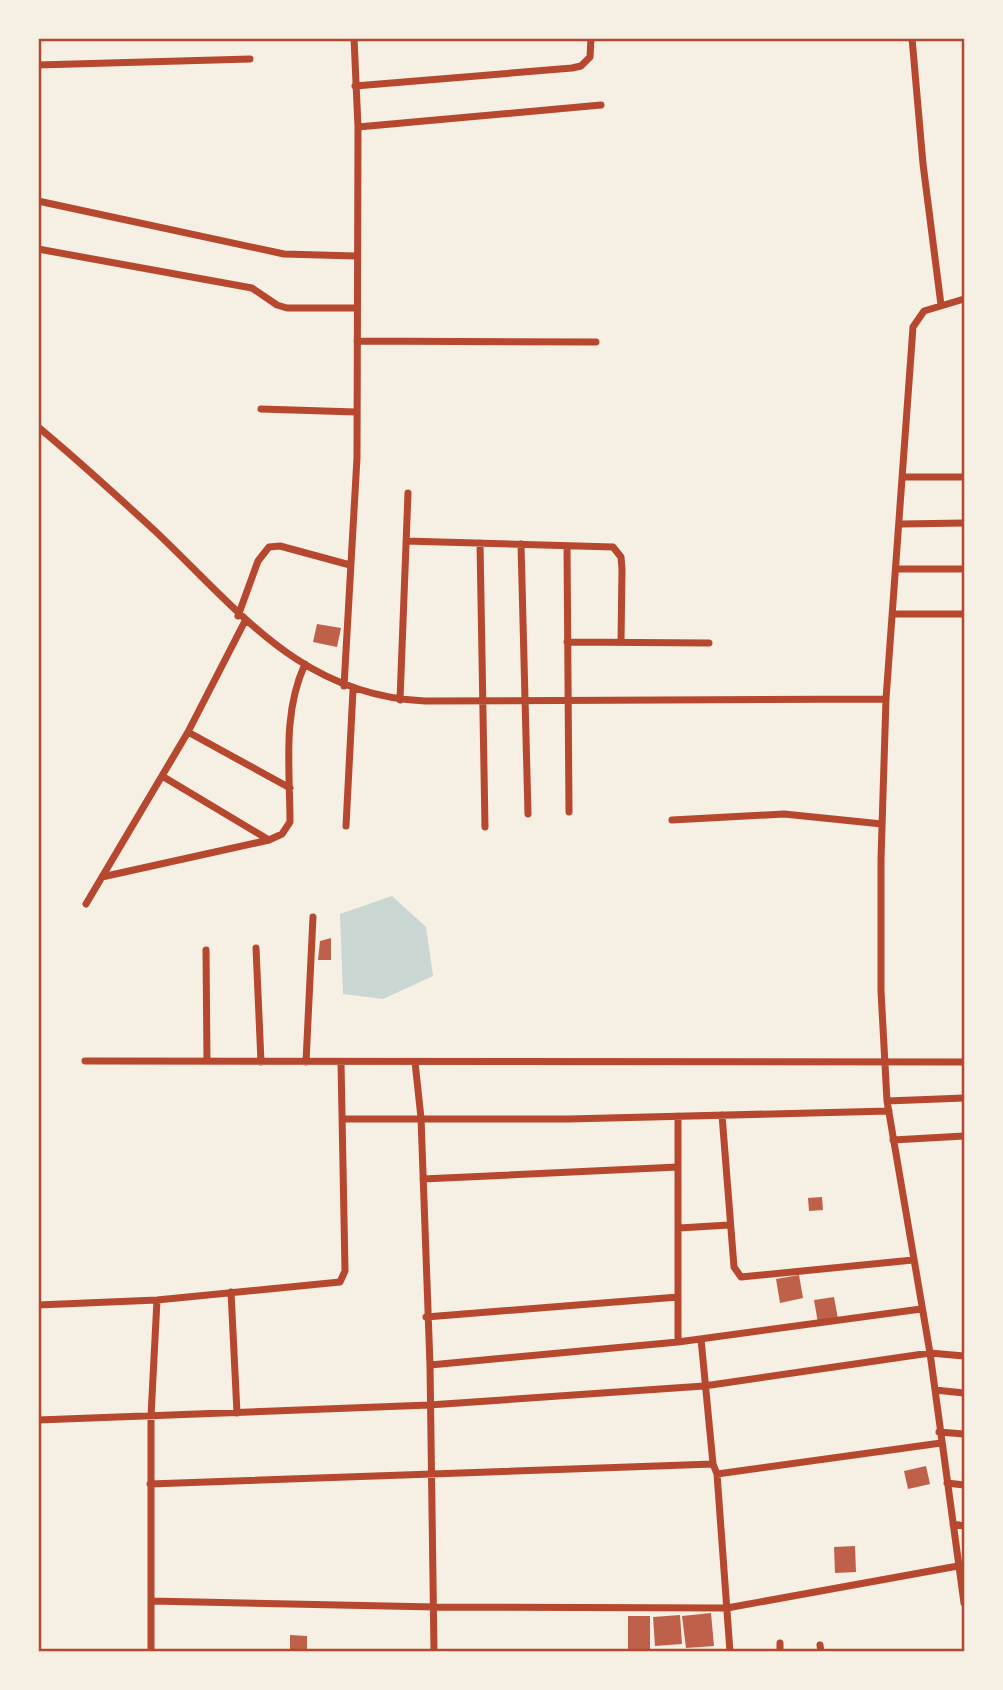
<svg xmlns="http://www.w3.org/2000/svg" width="1003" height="1690" viewBox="0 0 1003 1690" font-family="Literata,serif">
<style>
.water{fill:#c9d6d2}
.building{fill:#bf614a}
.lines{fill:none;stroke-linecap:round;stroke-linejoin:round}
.minor{stroke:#b5482f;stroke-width:7}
.neatline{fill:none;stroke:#b5482f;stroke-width:2.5}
</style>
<rect width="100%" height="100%" fill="#f6efe4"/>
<path class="water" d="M 392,896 L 426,927 L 433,976 L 383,999 L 343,994 L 340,914 Z"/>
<path class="building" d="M 317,624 L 341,628 L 337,647 L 313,642 Z
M 331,938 L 331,960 L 318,960 L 320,941 Z
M 822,1197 L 823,1210 L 809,1211 L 808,1198 Z
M 799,1275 L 803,1298 L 780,1303 L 776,1279 Z
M 834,1297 L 838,1319 L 818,1323 L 814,1300 Z
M 926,1466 L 930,1484 L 908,1489 L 904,1471 Z
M 855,1546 L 856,1572 L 835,1573 L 834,1547 Z
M 711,1613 L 714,1646 L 686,1648 L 682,1616 Z
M 680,1615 L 682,1644 L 655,1646 L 653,1617 Z
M 628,1616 L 650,1616 L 650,1652 L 628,1652 Z
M 290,1635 L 307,1636 L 307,1652 L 290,1652 Z"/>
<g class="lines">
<path class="minor" d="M 912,38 L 923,164 L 941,305
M 38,65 L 250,59
M 355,86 L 572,68 L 581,66 L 590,57 L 591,38
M 358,127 L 601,105
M 38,201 L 284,254 L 356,256
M 38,249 L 252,288 L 277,305 L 287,308 L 356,308
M 964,299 L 924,311 L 913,327 L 886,699 L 881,859 L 881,991 L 887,1101 L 930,1353 L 964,1603
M 357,341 L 596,342
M 261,409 L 356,412
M 38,427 C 78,460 116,495 154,530 C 237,608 300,696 425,701 L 886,699
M 904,477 L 964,477
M 901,524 L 964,523
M 406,541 L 613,547 L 621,557 L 622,569 L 621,642
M 480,543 L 485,827
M 521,544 L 528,814
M 567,546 L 569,812
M 897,569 L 964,569
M 893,614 L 964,614
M 238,616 L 258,561 L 269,547 L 280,546 L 350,565
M 567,642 L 709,643
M 344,686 L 357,458 L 358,127 L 354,38
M 400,700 L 408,493
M 188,732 L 290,788
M 162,776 L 269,840
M 672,820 L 784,814 L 882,824
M 346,826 L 353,690
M 102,877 L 269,840 L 282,834 L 290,822 C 290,769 282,714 305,664
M 86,904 L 188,732 L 245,621
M 256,948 L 261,1062
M 206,950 L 207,1061
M 85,1061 L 964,1062
M 306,1062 L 313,917
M 415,1062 L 421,1118 L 430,1365 L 434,1652
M 887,1101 L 964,1098
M 722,1115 L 734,1267 L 741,1277 L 913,1260
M 342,1119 L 569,1119 L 889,1111
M 893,1140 L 964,1136
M 423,1179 L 678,1167
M 679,1228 L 729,1225
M 231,1292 L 237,1413
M 38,1305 L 157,1300 L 340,1282 L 345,1271 L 341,1062
M 426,1317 L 678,1297
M 701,1339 L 713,1464
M 678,1342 L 678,1116
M 430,1365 L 678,1342 L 921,1309
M 935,1390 L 964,1393
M 38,1420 L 429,1405 L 704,1386 L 930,1353 L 964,1356
M 939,1432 L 964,1434
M 717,1474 L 730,1652
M 947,1483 L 964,1485
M 150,1484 L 713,1464 L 717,1474 L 941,1443
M 953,1524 L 964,1526
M 151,1601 L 435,1607 L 727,1608 L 958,1566
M 780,1643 L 780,1652
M 820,1645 L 821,1652
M 151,1652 L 151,1416 L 157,1300"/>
</g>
<rect width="1003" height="1690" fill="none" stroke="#f6efe4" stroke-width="80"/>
<rect x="40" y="40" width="923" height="1610" class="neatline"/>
</svg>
